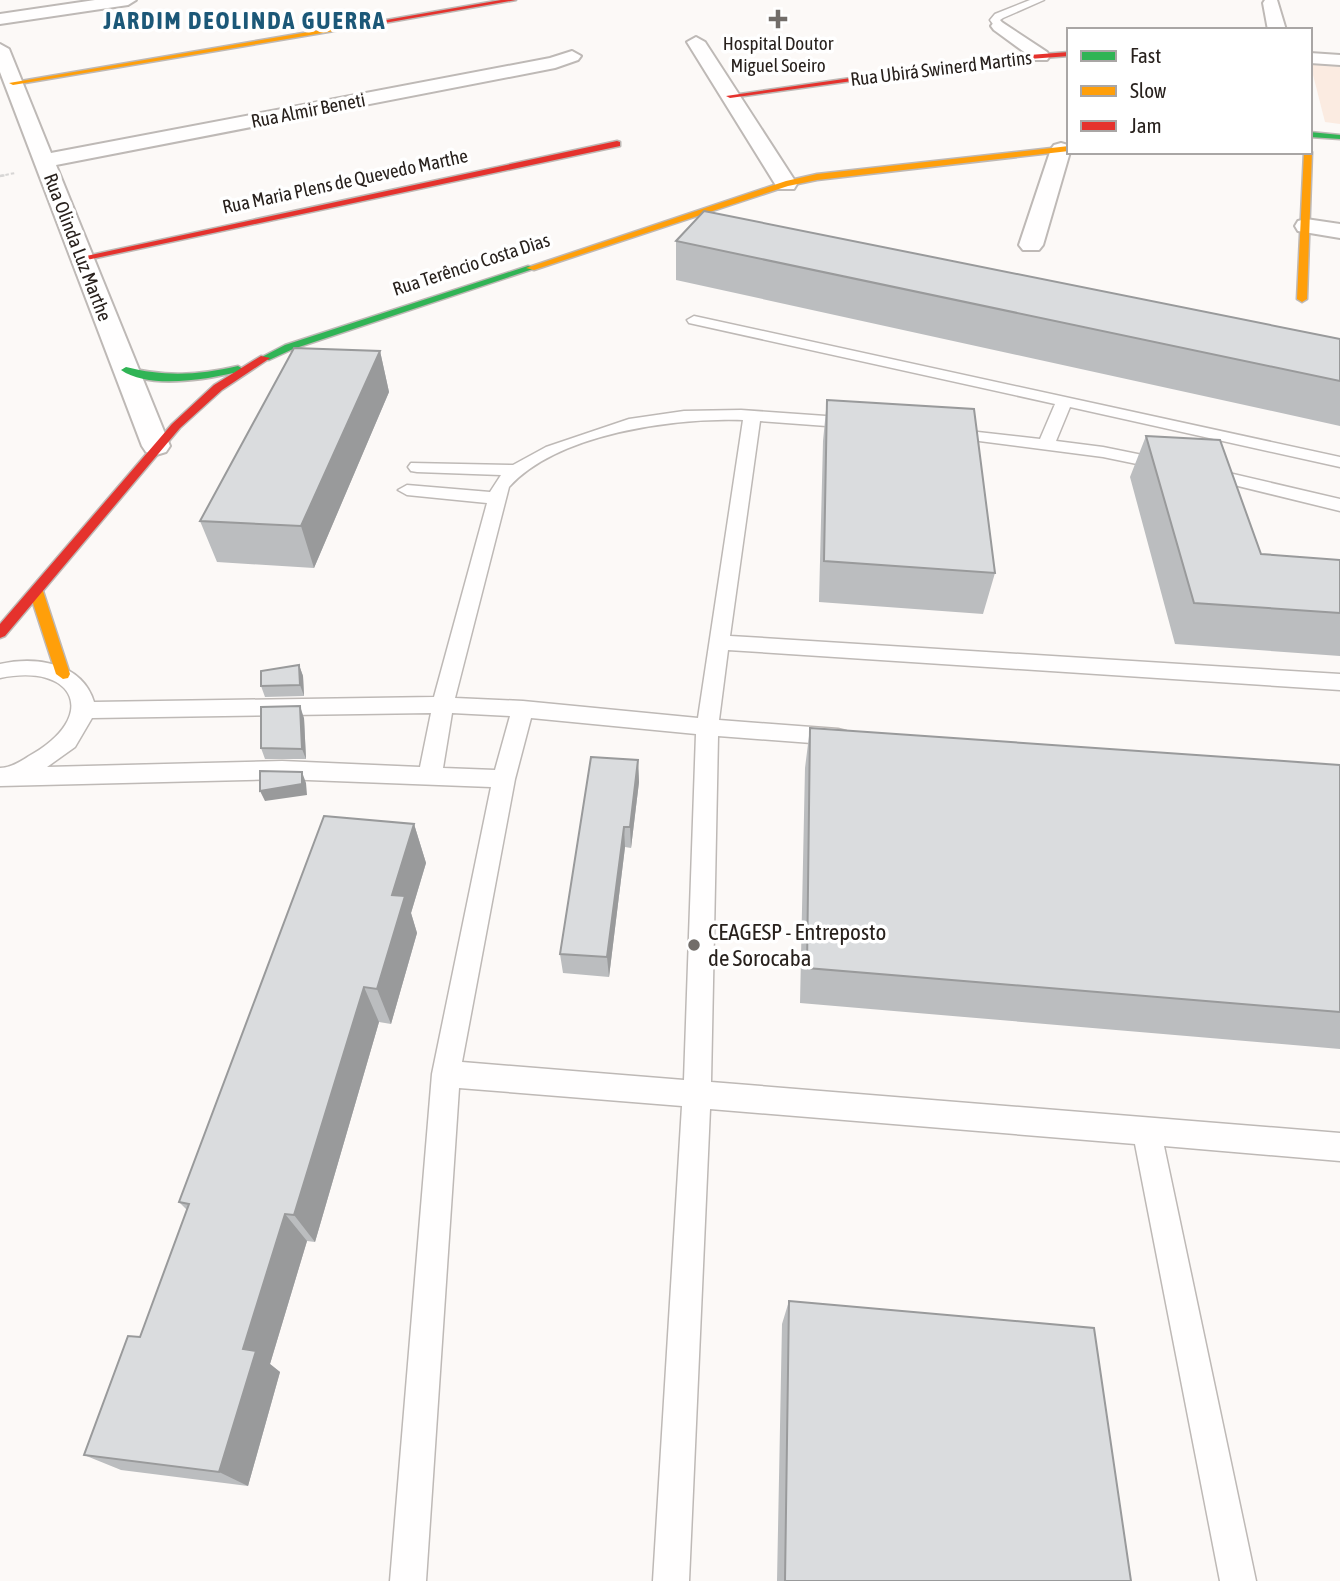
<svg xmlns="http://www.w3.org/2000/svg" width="1340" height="1581" viewBox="0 0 1340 1581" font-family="'Asap Condensed',sans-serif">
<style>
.green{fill:#fbebe1}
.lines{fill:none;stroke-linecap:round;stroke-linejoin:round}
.lane-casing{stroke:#beb9b6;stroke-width:3}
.street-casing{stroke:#beb9b6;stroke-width:4}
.fast-casing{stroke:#beb9b6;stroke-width:3}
.slow-casing{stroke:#beb9b6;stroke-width:3}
.jam-casing{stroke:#beb9b6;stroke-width:3}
.path-far1{stroke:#d7d6d5;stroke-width:2;stroke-dasharray:3.5 2;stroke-linecap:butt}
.path{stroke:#d7d6d5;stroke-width:2.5;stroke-dasharray:4.5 2.5;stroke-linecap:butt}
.lane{fill:#fffefe;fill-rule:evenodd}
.street{fill:#fffefe;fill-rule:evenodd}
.fast{fill:#30b455;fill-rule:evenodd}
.slow{fill:#ff9f0a;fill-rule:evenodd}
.jam{fill:#e5322d;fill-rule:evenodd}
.wall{fill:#bbbdbf}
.shaded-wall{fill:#999a9b}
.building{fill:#dadcde;stroke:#999a9b;stroke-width:2}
.poi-dot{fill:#726d69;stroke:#fff;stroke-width:2.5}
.labels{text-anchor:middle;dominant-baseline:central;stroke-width:7;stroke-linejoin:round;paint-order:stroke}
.far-poi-label{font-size:19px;fill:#28211d;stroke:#fff}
.far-street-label{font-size:19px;fill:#28211d;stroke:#fff}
.poi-label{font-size:23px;fill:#28211d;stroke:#fff;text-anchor:start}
.far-district-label{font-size:24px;font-weight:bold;letter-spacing:2px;fill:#1c5878;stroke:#fff}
</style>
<rect width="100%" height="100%" fill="#fcf9f7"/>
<path class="green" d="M 1310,63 L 1340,66 L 1340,124 L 1325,122 Z"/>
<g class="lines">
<g class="lane-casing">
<path id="lane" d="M 1030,0 L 1044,0 L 1003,18 L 1000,20 L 1005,26 L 1004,28 L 996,28 L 990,20 L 995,14 Z
M 694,316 L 1340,457 L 1340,467 L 1070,407 L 1056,441 L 1103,447 L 1172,461 L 1175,465 L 1166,470 L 1103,457 L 948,437 L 942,436 L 940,432 L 942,428 L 1040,439 L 1055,404 L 689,323 L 687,320 Z
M 741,410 L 854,418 L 862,423 L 854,428 L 760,421 L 730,636 L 1340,674 L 1340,690 L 728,650 L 719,720 L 838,729 L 846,731 L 849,737 L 846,743 L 838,745 L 718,736 L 711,1082 L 1340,1133 L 1340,1161 L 1164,1146 L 1256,1581 L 1220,1581 L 1135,1144 L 710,1109 L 689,1581 L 653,1581 L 682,1106 L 459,1088 L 426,1581 L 390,1581 L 432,1074 L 491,787 L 282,779 L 0,786 L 0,768 C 10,768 20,762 29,756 C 100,717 76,662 0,678 L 0,664 C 35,656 82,662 94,702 L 434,697 L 487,503 L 407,495 L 398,490 L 407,485 L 490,492 L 501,475 L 417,472 L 411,471 L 408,467 L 411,463 L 513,465 L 546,447 L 629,419 L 684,411 ZM 743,420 L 698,718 L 523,701 L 455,698 L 509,487 C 558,433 674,418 743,420 ZM 431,713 L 420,767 L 282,761 L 47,767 L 75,747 L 92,718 ZM 452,713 L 510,716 L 495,770 L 443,768 ZM 531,718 L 696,734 L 684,1080 L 462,1062 L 515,779 Z
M 1203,467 L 1340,499 L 1340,511 L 1197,476 L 1194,472 Z"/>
</g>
<g class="street-casing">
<path id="street" d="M 95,0 L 136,0 L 128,5 L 0,24 L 0,14 Z
M 1265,0 L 1277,0 L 1286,30 L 1268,30 L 1263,3 Z
M 1000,21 L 1047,52 L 1050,56 L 1047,60 L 1035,60 L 994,30 L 991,26 L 994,22 Z
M 696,37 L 705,42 L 797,184 L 794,189 L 778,189 L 775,184 L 687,42 Z
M 0,44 L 9,49 L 51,153 L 550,58 L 572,51 L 581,56 L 578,60 L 555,68 L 56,165 L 170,446 L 166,452 L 156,455 L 146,452 L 142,446 L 0,72 Z
M 1310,53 L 1340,55 L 1340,65 L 1310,63 Z
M 1061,143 L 1068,145 L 1070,152 L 1043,245 L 1039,250 L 1023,250 L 1019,245 L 1051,149 L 1054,145 Z
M 1306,219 L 1340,224 L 1340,238 L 1298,231 L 1295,226 L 1298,221 Z"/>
</g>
<g class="fast-casing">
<path id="fast" d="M 1310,132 L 1340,135 L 1340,139 L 1310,137 Z
M 528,266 L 536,268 L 293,349 L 269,360 L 260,358 L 285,345 Z
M 238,366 L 243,369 L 242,371 C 209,379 150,390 121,370 L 126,367 C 165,377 199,375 238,366 Z"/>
</g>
<g class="slow-casing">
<path id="slow" d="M 350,25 L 352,28 L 13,85 L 9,83 Z
M 1069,146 L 1069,151 L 817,180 L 788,186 L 534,270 L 526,268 L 786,181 L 817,174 Z
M 1310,150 L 1312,152 L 1307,299 L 1302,302 L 1297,299 L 1304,152 L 1310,152 Z
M 36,587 L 43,591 L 70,674 L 68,678 L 63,679 L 56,674 L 29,591 Z"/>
</g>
<g class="jam-casing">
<path id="jam" d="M 501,0 L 516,0 L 350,29 L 346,27 Z
M 1069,52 L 1069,56 L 990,62 L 730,98 L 726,96 L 990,58 Z
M 617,141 L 620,142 L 620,146 L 82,261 L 77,258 Z
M 261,356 L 270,358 L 222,390 L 180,428 L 5,636 L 0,638 L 0,624 L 172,424 L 214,385 Z"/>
</g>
<path class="path-far1" d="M 0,176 L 15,173"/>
<path class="path" d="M 0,176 L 7,175"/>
<use href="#lane" class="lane"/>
<use href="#street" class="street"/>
<use href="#fast" class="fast"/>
<use href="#slow" class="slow"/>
<use href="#jam" class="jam"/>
</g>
<path class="wall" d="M 676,241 L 1340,339 L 1340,426 L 676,280 Z
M 380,351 L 389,392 L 314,568 L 217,562 L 200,521 Z
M 827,400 L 995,573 L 983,614 L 819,602 L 823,441 Z
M 1146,436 L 1261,554 L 1340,560 L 1340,656 L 1175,644 L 1130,477 Z
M 299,665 L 303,676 L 304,696 L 265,697 L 261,686 Z
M 304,718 L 306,759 L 265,759 L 261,748 Z
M 810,728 L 1340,765 L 1340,1049 L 800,1003 L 805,768 Z
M 638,760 L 639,782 L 631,848 L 625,847 L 609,977 L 563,973 L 560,954 Z
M 414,824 L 426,863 L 411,913 L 417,933 L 391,1024 L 379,1022 L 315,1242 L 307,1241 L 270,1364 L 280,1372 L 248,1486 L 121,1470 L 84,1455 L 140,1337 L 187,1210 L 179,1202 Z
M 789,1301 L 1131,1581 L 777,1581 L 782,1324 Z"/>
<path class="shaded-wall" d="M 380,351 L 389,392 L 314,568 L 301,526 Z
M 299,665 L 303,676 L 304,696 L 300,685 Z
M 300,706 L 304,718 L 306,759 L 302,749 Z
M 638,760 L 639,782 L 631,848 L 630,827 Z
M 302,772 L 306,783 L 307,795 L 265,801 L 260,791 Z
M 414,824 L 426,863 L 411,913 L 417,933 L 391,1024 L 377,989 L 392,895 Z
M 624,827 L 625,847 L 609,977 L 607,957 Z
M 364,987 L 379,1022 L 315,1242 L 294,1215 Z
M 285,1214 L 307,1241 L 270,1364 L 280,1372 L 248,1486 L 219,1472 L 243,1349 Z"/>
<path class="building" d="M 704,211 L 1340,339 L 1340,381 L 676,241 Z
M 294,348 L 380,351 L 301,526 L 200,521 Z
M 827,400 L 974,409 L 995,573 L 824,561 Z
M 1146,436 L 1220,440 L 1261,554 L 1340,560 L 1340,613 L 1194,603 Z
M 299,665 L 300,685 L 261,686 L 261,671 Z
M 300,706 L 302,749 L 261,748 L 261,707 Z
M 810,728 L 1340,765 L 1340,1012 L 807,968 Z
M 591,757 L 638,760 L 630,827 L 624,827 L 607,957 L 560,954 Z
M 260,771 L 302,772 L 302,784 L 260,791 Z
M 324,816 L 414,824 L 392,895 L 405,896 L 377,989 L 364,987 L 294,1215 L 285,1214 L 243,1349 L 256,1351 L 219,1472 L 84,1455 L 128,1336 L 140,1337 L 189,1204 L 179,1202 Z
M 789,1301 L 1094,1328 L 1131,1581 L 785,1581 Z"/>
<g class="poi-dot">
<path d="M774.5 8.5h7v7h7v7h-7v7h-7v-7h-7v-7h7z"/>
<circle cx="694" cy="945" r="7"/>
</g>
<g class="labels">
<g class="far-poi-label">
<text x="778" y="43">Hospital Doutor<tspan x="778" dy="22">Miguel Soeiro</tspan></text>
</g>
<g class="far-street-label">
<text transform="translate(941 68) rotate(-7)">Rua Ubirá Swinerd Martins</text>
<text transform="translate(308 110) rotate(-11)">Rua Almir Beneti</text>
<text transform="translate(345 181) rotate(-12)">Rua Maria Plens de Quevedo Marthe</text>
<text transform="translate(78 247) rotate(69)">Rua Olinda Luz Marthe</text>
<text transform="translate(471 264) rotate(-18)">Rua Terêncio Costa Dias</text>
</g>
<g class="poi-label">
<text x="708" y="932">CEAGESP - Entreposto<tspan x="708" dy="26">de Sorocaba</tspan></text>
</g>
<g class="far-district-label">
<text x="245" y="20">JARDIM DEOLINDA GUERRA</text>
</g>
</g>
<rect x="1067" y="28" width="245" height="126" fill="#ffffff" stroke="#a9a6a5" stroke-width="2"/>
<rect x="1081" y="51" width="35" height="10" fill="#30b455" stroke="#a9a6a5" stroke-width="2"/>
<text x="1130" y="63" font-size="21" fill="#28211d">Fast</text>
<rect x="1081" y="86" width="35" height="10" fill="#ff9f0a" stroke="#a9a6a5" stroke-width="2"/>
<text x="1130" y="98" font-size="21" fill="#28211d">Slow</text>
<rect x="1081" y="121" width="35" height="10" fill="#e5322d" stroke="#a9a6a5" stroke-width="2"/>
<text x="1130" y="133" font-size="21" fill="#28211d">Jam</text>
</svg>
